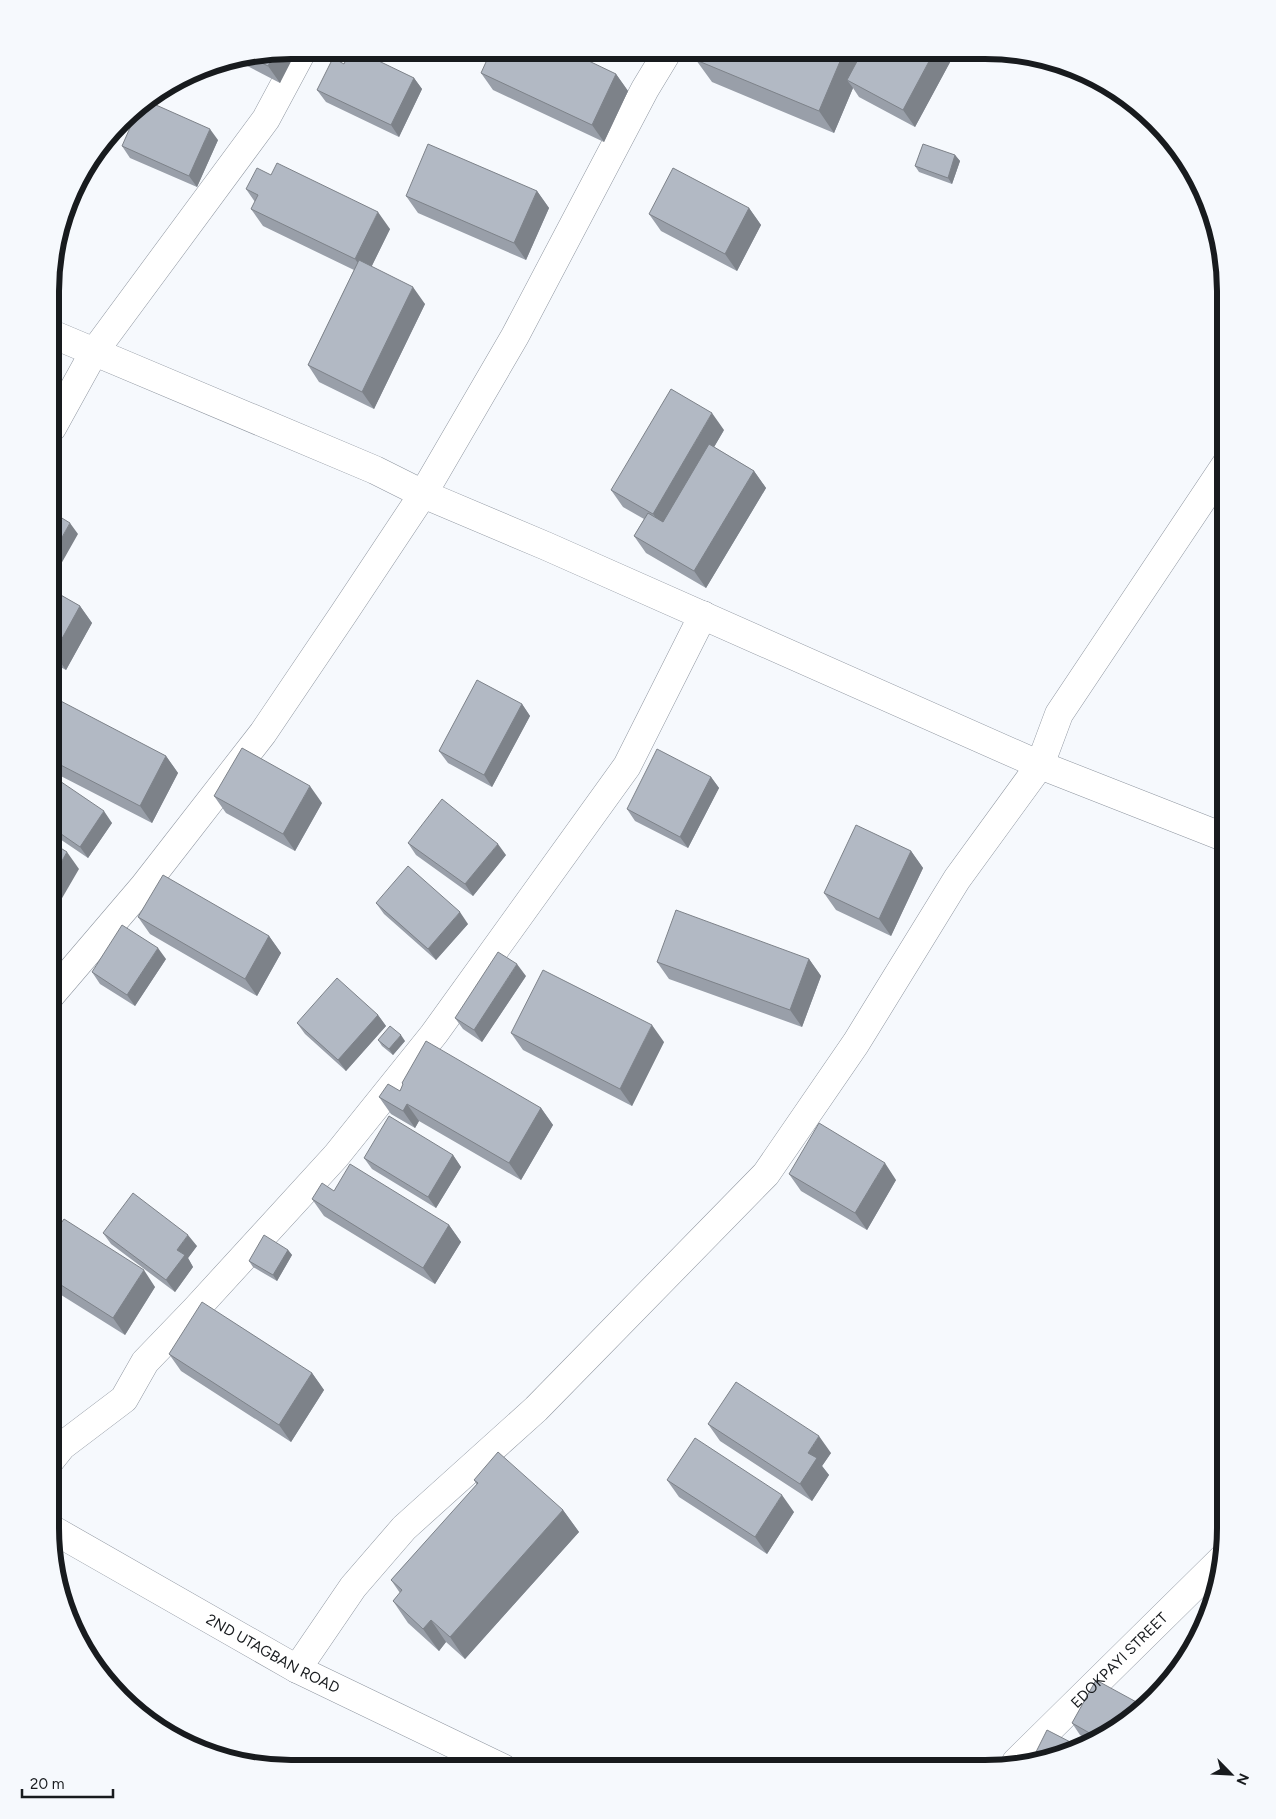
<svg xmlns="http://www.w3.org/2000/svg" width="1276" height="1819" viewBox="0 0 1276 1819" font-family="Figtree,sans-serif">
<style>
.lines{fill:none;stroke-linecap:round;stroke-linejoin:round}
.minor-casing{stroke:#8f96a0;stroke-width:29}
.minor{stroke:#fff;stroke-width:28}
.wall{fill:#999fa9}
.shaded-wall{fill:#7d8289}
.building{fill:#b2b9c4;stroke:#7d8289}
.labels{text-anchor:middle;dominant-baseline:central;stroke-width:4;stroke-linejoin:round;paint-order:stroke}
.street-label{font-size:15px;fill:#181b1e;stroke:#f6f9fd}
.rim{fill:none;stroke:#181b1e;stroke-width:6}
</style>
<rect width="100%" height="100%" fill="#f6f9fd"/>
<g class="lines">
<g class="minor-casing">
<g id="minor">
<path d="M 52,334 L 375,470 L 423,494 L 546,546 L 1040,765 L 1226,838"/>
<path d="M 52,428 L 94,352 L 266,119 L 303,50"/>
<path d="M 51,995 L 144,886 L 263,733 L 344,613 L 423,494 L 515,336 L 645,89 L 668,51"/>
<path d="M 50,1461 L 62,1446 L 124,1399 L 145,1362 L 196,1309 L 336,1156 L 434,1034 L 627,766 L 703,615"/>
<path id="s1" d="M 50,1528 L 297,1669 L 503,1768"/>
<path d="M 297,1669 L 353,1587 L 404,1528 L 536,1409 L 766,1174 L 856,1043 L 957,879 L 1040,765 L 1059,714 L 1226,464"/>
<path id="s2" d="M 1016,1762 L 1223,1558"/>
</g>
</g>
<use href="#minor" class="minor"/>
</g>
<path class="wall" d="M 290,50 L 280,83 L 234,59 Z
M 700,51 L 954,52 L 955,53 L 915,127 L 859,97 L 853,88 L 834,133 L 712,82 L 696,60 Z
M 344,64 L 414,78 L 422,89 L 399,137 L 326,102 L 317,90 Z
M 481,73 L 616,74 L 628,91 L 604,142 L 493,90 Z
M 218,140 L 197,187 L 130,158 L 122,146 Z
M 955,155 L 960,161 L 952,184 L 919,172 L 915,166 Z
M 246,189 L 390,229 L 371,267 L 425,304 L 374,409 L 319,382 L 308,365 L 354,270 L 263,226 L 251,209 L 255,202 Z
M 537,191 L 549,208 L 526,260 L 418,213 L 406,196 Z
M 749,208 L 761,225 L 737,271 L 661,231 L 649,214 Z
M 724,430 L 714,447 L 754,471 L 766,488 L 706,588 L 646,553 L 634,536 L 644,519 L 623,507 L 611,490 Z
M 52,590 L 80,606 L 92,623 L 66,670 L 51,662 Z
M 51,700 L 166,756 L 178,773 L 152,823 L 51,771 Z
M 522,704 L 530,716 L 492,787 L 448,763 L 439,751 Z
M 51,775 L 112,823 L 88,858 L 51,833 Z
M 711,777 L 719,788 L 688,848 L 635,821 L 627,809 Z
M 214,796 L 322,803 L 295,851 L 226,813 Z
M 408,843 L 506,855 L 473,896 L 416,855 Z
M 911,851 L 923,868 L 891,936 L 836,910 L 824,893 Z
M 376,903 L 468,924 L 436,960 L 384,914 Z
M 138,917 L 269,936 L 281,953 L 257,996 L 150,934 Z
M 166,959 L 135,1006 L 100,984 L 92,972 Z
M 809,959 L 821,976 L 802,1027 L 669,979 L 657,962 Z
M 526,976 L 482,1042 L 463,1029 L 455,1018 Z
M 378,1015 L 386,1026 L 346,1071 L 305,1034 L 297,1023 Z
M 511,1033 L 664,1042 L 632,1106 L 523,1050 Z
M 378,1040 L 405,1041 L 393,1055 L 382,1046 Z
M 402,1083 L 541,1108 L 553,1125 L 521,1180 L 419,1121 L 415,1128 L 391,1114 L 379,1097 L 400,1091 L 403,1085 Z
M 453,1155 L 461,1167 L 436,1208 L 372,1169 L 364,1158 Z
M 789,1174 L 896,1180 L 867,1230 L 801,1191 Z
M 312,1199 L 449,1225 L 461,1242 L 435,1284 L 324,1216 Z
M 103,1233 L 197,1246 L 188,1258 L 193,1267 L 175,1292 L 111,1244 Z
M 50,1239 L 155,1287 L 125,1335 L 50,1288 Z
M 288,1250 L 292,1255 L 277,1281 L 253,1267 L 249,1261 Z
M 169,1354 L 312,1373 L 324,1390 L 291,1442 L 181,1371 Z
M 708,1424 L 831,1453 L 822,1466 L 829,1475 L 812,1501 L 720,1441 Z
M 474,1480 L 563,1510 L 579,1532 L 465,1659 L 446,1642 L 439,1651 L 408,1623 L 393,1601 L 400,1593 L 391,1580 L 477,1485 Z
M 667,1480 L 794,1512 L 767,1554 L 679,1497 Z
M 1144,1709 L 1094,1743 L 1080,1735 L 1072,1723 Z"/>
<path class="shaded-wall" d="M 290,50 L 297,50 L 280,83 L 268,66 L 275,53 Z
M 844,52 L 868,52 L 847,80 L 853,88 L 834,133 L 819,111 Z
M 934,52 L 954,52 L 955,53 L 915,127 L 903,110 Z
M 616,74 L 628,91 L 604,142 L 592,125 Z
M 414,78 L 422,89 L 399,137 L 391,125 Z
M 210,129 L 218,140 L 197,187 L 189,176 Z
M 955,155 L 960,161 L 952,184 L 948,178 Z
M 537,191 L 549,208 L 526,260 L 514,243 Z
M 749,208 L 761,225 L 737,271 L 725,254 Z
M 378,212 L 390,229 L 367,276 L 355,259 Z
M 413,287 L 425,304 L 374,409 L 362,392 Z
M 712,413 L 724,430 L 665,531 L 653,514 Z
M 754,471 L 766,488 L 706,588 L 694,571 Z
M 70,523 L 78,534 L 52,580 L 52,555 Z
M 80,606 L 92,623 L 66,670 L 54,653 Z
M 522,704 L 530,716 L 492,787 L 484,775 Z
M 166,756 L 178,773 L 152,823 L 140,806 Z
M 711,777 L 719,788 L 688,848 L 680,837 Z
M 310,786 L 322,803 L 295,851 L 283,834 Z
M 104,811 L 112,823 L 88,858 L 80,847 Z
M 498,844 L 506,855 L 473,896 L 465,884 Z
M 911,851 L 923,868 L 891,936 L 879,919 Z
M 67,852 L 79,869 L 54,912 L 51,908 L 51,880 Z
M 460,912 L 468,924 L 436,960 L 428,949 Z
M 269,936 L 281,953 L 257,996 L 245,979 Z
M 158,948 L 166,959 L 135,1006 L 127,995 Z
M 809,959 L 821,976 L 802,1027 L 790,1010 Z
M 517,964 L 526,976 L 482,1042 L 474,1030 Z
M 378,1015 L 386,1026 L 346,1071 L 338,1060 Z
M 652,1025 L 664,1042 L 632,1106 L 620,1089 Z
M 401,1035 L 405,1041 L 393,1055 L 389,1049 Z
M 407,1104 L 419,1121 L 415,1128 L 403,1111 Z
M 541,1108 L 553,1125 L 521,1180 L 509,1163 Z
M 453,1155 L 461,1167 L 436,1208 L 428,1197 Z
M 885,1163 L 896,1180 L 867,1230 L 855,1213 Z
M 449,1225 L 461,1242 L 435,1284 L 423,1268 Z
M 188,1235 L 197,1246 L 188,1258 L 193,1267 L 175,1292 L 166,1280 L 177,1250 Z
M 288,1250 L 292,1255 L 277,1281 L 273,1275 Z
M 144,1270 L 155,1287 L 125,1335 L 113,1318 Z
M 312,1373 L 324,1390 L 291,1442 L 279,1425 Z
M 819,1436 L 831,1453 L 822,1466 L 829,1475 L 812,1501 L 800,1484 L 808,1453 Z
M 782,1495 L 794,1512 L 767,1554 L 755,1537 Z
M 563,1510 L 579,1532 L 465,1659 L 450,1637 Z
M 431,1620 L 446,1642 L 439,1651 L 423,1629 Z
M 1140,1704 L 1144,1709 L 1134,1716 Z"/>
<path class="building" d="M 350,50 L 356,50 L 414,78 L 391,125 L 317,90 L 333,58 L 344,64 Z
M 491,51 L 568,51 L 616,74 L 592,125 L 481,73 Z
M 700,51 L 844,52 L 819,111 L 696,60 Z
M 862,52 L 934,52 L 903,110 L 847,80 Z
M 275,53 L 268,66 L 250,57 Z
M 147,101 L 210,129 L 189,176 L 122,146 L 140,105 Z
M 428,144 L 537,191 L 514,243 L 406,196 Z
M 923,144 L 955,155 L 948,178 L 915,166 Z
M 277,163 L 378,212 L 355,259 L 251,209 L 258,195 L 246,189 L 257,168 L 271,175 Z
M 673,168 L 749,208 L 725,254 L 649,214 Z
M 359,260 L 413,287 L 362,392 L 308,365 Z
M 671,389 L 712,413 L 653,514 L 611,490 Z
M 709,444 L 754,471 L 694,571 L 634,536 L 648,513 L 663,522 Z
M 52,512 L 70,523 L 52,555 Z
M 52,590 L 80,606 L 54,653 L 51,652 Z
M 477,680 L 522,704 L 484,775 L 439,751 Z
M 53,697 L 166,756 L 140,806 L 51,760 L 51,700 Z
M 242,748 L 310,786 L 283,834 L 214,796 Z
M 657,749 L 711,777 L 680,837 L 627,809 Z
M 51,775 L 104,811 L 80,847 L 51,827 Z
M 442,799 L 498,844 L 465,884 L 408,843 Z
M 856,825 L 911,851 L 879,919 L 824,893 Z
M 51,842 L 67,852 L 51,880 Z
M 408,866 L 460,912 L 428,949 L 376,903 Z
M 163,875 L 269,936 L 245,979 L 138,917 Z
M 676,910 L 809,959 L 790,1010 L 657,962 Z
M 122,925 L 158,948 L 127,995 L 92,972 Z
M 498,952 L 517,964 L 474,1030 L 455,1018 Z
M 543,970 L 652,1025 L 620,1089 L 511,1033 Z
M 337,978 L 378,1015 L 338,1060 L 297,1023 Z
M 390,1026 L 401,1035 L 389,1049 L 378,1040 Z
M 426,1041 L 541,1108 L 509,1163 L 407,1104 L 403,1111 L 379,1097 L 388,1084 L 400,1091 L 403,1084 L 402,1083 Z
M 389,1116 L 453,1155 L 428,1197 L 364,1158 Z
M 819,1123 L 885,1163 L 855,1213 L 789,1174 Z
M 350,1164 L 449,1225 L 423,1268 L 312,1199 L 322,1183 L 334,1191 Z
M 133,1193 L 188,1235 L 177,1250 L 185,1255 L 166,1280 L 103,1233 Z
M 64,1219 L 144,1270 L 113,1318 L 50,1278 L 50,1239 Z
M 264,1235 L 288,1250 L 273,1275 L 249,1261 Z
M 202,1302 L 312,1373 L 279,1425 L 169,1354 Z
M 736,1382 L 819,1436 L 808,1453 L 817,1458 L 800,1484 L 708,1424 Z
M 695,1438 L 782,1495 L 755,1537 L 667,1480 Z
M 498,1452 L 563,1510 L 450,1637 L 431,1620 L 423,1629 L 393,1601 L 402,1590 L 391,1580 L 478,1483 L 474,1480 Z
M 1096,1680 L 1140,1704 L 1134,1716 L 1100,1739 L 1072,1723 Z
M 1047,1730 L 1080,1747 L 1033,1758 Z"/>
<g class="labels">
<g class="street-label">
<text stroke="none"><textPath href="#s1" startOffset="256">2ND UTAGBAN ROAD</textPath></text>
<text stroke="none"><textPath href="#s2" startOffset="145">EDOKPAYI STREET</textPath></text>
</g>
</g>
<path d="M0 0H1276V1819H0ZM291 59H985A232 232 0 0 1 1217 291V1528A232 232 0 0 1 985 1760H291A232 232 0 0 1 59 1528V291A232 232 0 0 1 291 59Z" fill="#f6f9fd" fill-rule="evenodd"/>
<path class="rim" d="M291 59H985A232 232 0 0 1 1217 291V1528A232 232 0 0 1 985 1760H291A232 232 0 0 1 59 1528V291A232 232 0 0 1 291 59Z"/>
<g transform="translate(1231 1774) rotate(114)" stroke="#f6f9fd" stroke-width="4" paint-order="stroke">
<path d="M0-4L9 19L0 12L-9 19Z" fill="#181b1e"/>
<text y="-8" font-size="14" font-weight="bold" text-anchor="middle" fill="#181b1e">N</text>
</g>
<path d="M22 1789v8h91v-8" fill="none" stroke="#181b1e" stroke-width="2.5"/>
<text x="30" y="1789" font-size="15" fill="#181b1e" stroke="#f6f9fd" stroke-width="4" paint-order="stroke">20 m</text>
</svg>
